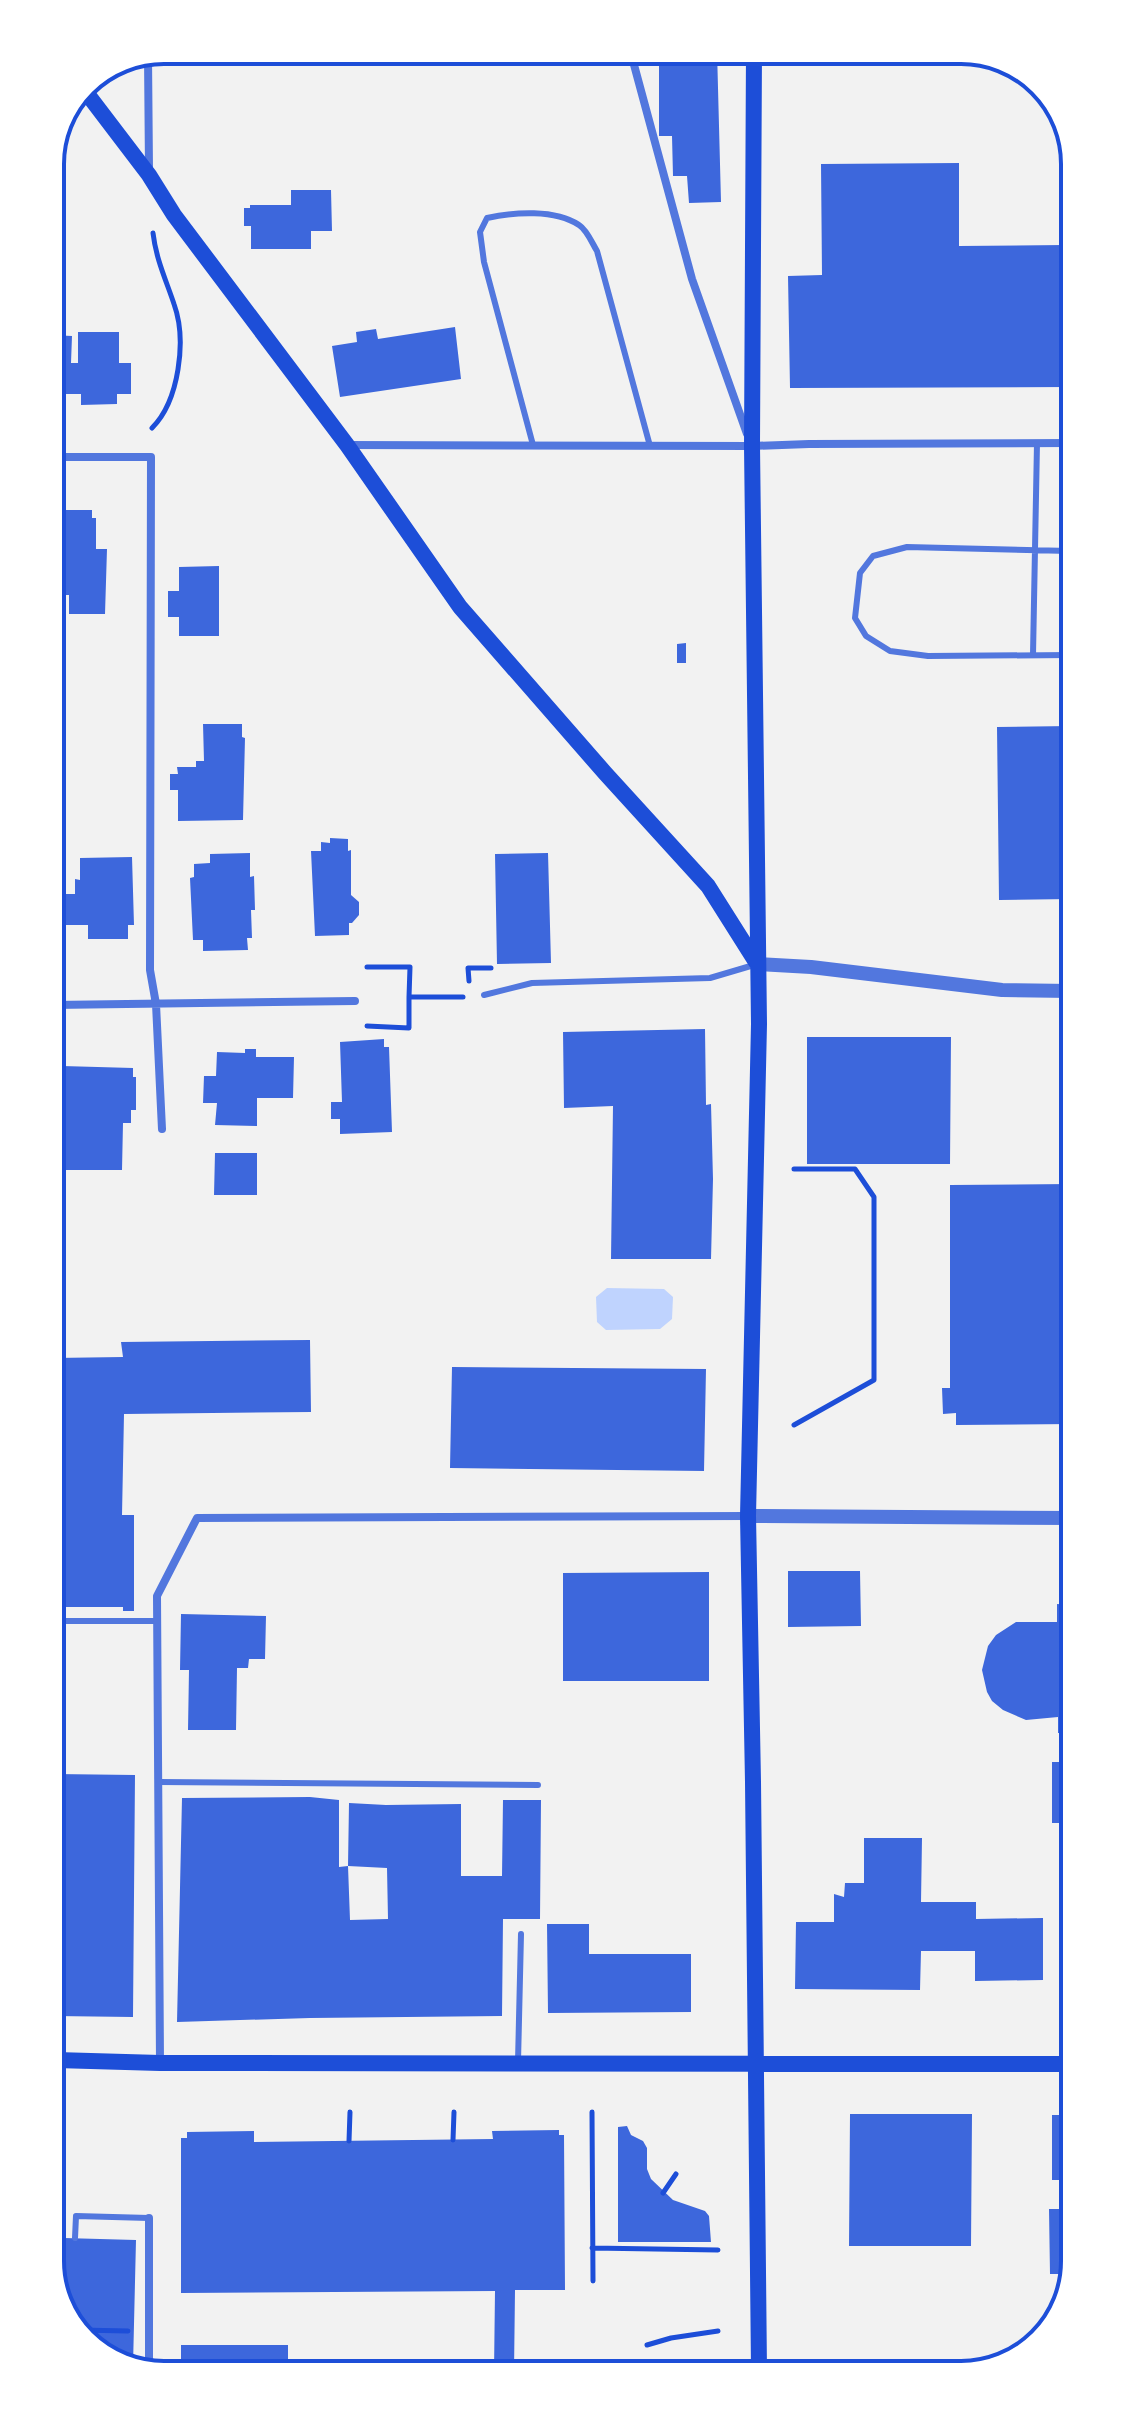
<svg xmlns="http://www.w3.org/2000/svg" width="1125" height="2425" viewBox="0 0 1125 2425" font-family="Figtree,sans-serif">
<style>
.water{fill:#bfd3fe}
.building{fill:#3d67dc}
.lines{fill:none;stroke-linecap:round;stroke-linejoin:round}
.path{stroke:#1d4ed8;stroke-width:5}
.service{stroke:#5277de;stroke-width:6}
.minor{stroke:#5277de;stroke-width:8}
.tertiary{stroke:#5277de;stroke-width:14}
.secondary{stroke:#1d4ed8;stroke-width:16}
.rim{fill:none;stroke:#1d4ed8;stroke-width:4}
</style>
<rect width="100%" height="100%" fill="#f2f2f2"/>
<path class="water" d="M 607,1288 L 664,1289 L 673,1297 L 672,1319 L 660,1329 L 606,1330 L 597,1322 L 596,1297 Z"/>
<path class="building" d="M 185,50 L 238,50 L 238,52 L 185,56 Z
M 659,50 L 717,50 L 721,202 L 689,203 L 687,176 L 673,176 L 672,136 L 659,136 Z
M 959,163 L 959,246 L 1065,245 L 1065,277 L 1069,277 L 1070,387 L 790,388 L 788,276 L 822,275 L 821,164 Z
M 291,190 L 331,190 L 332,231 L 311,231 L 311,249 L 251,249 L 251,226 L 244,226 L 244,208 L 250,208 L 250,205 L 291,205 Z
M 455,327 L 461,379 L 340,397 L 332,346 L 357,342 L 356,332 L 376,329 L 378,339 Z
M 78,332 L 119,332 L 119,363 L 131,363 L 131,394 L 117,394 L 117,404 L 81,405 L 81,394 L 51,394 L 51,335 L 72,336 L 71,363 L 78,363 Z
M 52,510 L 92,510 L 92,518 L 96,518 L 96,549 L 107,549 L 105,614 L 69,614 L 69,595 L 51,595 Z
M 219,566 L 219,636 L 179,636 L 179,617 L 168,617 L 168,591 L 179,591 L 179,567 Z
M 686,643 L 686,663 L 677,663 L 677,644 Z
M 203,724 L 242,724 L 242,737 L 245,738 L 243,820 L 178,821 L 178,790 L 170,790 L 170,774 L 178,774 L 177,767 L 196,767 L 196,761 L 204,761 Z
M 1071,726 L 1071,899 L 999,900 L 997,727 Z
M 330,838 L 348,839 L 348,851 L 351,850 L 351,895 L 359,902 L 359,915 L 352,923 L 349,923 L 349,935 L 315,936 L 311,851 L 321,851 L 321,842 L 330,843 Z
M 250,853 L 250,877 L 254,876 L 255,910 L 251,910 L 252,938 L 247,938 L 248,950 L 203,951 L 203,940 L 193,940 L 190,878 L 194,877 L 194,864 L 210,863 L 210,854 Z
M 548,853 L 551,963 L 497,964 L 495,854 Z
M 132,857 L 134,925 L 128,925 L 128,939 L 88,939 L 88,925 L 61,925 L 61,894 L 75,894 L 75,879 L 80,880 L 80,858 Z
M 705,1029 L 706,1105 L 711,1104 L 713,1179 L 711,1259 L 611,1259 L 613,1106 L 564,1108 L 563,1032 Z
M 807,1037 L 951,1037 L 950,1164 L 807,1164 Z
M 384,1039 L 384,1047 L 389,1047 L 392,1132 L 340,1134 L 340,1119 L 331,1119 L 331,1102 L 342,1102 L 340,1042 Z
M 245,1049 L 256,1049 L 256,1057 L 294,1057 L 293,1098 L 257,1098 L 257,1126 L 215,1125 L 217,1103 L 203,1103 L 204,1076 L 216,1076 L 217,1052 L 245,1053 Z
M 62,1066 L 133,1068 L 133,1077 L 136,1077 L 136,1110 L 131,1110 L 131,1123 L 123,1123 L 122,1170 L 66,1170 L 64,1152 L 61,1152 Z
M 215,1153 L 257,1153 L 257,1195 L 214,1195 Z
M 1072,1184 L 1073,1424 L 956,1425 L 956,1413 L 943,1414 L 942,1388 L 950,1388 L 950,1185 Z
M 310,1340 L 311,1412 L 124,1414 L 122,1515 L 134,1515 L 134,1611 L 123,1611 L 123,1607 L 54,1607 L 54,1358 L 123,1357 L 121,1342 Z
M 452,1367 L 706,1369 L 704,1471 L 450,1468 Z
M 788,1571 L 860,1571 L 861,1626 L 788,1627 Z
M 709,1572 L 709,1681 L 563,1681 L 563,1573 Z
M 1057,1604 L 1073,1605 L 1073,1733 L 1058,1733 L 1058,1717 L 1026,1720 L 1003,1710 L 992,1701 L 987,1692 L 982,1670 L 988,1646 L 996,1635 L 1016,1622 L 1057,1622 Z
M 181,1614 L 266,1616 L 265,1659 L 249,1659 L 248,1668 L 237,1668 L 236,1730 L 188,1730 L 189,1670 L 180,1670 Z
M 1052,1762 L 1074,1762 L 1074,1823 L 1052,1823 Z
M 55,1774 L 135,1775 L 133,2017 L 55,2016 Z
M 310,1797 L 339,1800 L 339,1867 L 348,1866 L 350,1920 L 388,1919 L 387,1868 L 348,1866 L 349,1803 L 386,1805 L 461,1804 L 461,1876 L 502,1876 L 503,1800 L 541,1800 L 540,1919 L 503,1919 L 502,2016 L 310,2018 L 177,2022 L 182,1798 Z
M 864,1838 L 922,1838 L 921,1902 L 976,1902 L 976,1919 L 1043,1918 L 1043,1980 L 975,1981 L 975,1951 L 921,1951 L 920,1990 L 795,1989 L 796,1922 L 834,1922 L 834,1894 L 844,1897 L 845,1883 L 864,1883 Z
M 1060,1910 L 1074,1910 L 1074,2012 L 1061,2012 Z
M 547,1924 L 589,1924 L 589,1954 L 691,1954 L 691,2012 L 548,2013 Z
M 850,2114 L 972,2114 L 971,2246 L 849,2246 Z
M 1052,2115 L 1075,2115 L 1075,2180 L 1052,2180 Z
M 627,2126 L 631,2135 L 643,2141 L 647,2148 L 647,2169 L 651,2179 L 673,2200 L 705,2211 L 709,2216 L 711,2242 L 618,2242 L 618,2127 Z
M 559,2130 L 559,2135 L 564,2135 L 565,2290 L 515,2290 L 514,2372 L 494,2372 L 495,2291 L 181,2293 L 181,2138 L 187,2138 L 187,2132 L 254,2131 L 254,2142 L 493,2139 L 492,2131 Z
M 1049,2209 L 1075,2209 L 1075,2262 L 1071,2274 L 1050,2274 Z
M 64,2238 L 136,2240 L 133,2366 L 95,2352 L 62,2306 Z
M 181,2345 L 288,2345 L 288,2374 L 181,2375 Z"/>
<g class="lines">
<path class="path" d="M 152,428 C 179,401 187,340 174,304 C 166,280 156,259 153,233
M 367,967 L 410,967 L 409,997
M 469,981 L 468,968 L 491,968
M 367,1026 L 409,1028 L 409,997 L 463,997
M 794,1425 L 874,1380 L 874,1197 L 855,1169 L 794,1169
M 592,2112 L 593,2281
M 453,2140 L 454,2112
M 349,2141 L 350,2112
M 663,2193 L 676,2174
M 592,2248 L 718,2250
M 79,2330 L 128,2331
M 647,2345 L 671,2338 L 718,2331"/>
<path class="service" d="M 533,445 L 484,262 L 480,232 L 487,218 C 514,212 555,209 579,225 C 587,230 592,243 597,251 L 650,446
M 1070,551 L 907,547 L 873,556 L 860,573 L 855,618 L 866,636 L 890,651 L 928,656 L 1070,655
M 1033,655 L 1037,443
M 484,995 L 532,983 L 710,978 L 754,965
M 54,1621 L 157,1621
M 159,1782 L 538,1785
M 518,2062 L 521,1934
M 75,2238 L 76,2216 L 149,2218"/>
<path class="minor" d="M 630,50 L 692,279 L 747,434
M 148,56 L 149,170
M 347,445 L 752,446 L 809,444 L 1070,443
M 51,457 L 151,457 L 150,970 L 156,1004 L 162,1129
M 53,1005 L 355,1001
M 160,2063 L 157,1596 L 197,1518 L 748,1516
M 149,2218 L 149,2372"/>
<path class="tertiary" d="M 757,964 L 811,967 L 1002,990 L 1071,991
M 748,1516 L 1073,1518"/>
<path class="secondary" d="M 754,50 L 752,446 L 759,1024 L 748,1516 L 753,1782 L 759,2370
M 82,87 L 149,175 L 174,215 L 347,445 L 460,607 L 605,773 L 708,886 L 756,962
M 56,2060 L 160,2063 L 1074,2064"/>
</g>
<path d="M0 0H1125V2425H0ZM164 64H961A100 100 0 0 1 1061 164V2261A100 100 0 0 1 961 2361H164A100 100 0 0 1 64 2261V164A100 100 0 0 1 164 64Z" fill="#fff" fill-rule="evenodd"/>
<path class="rim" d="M164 64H961A100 100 0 0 1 1061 164V2261A100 100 0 0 1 961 2361H164A100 100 0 0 1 64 2261V164A100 100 0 0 1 164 64Z"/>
</svg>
